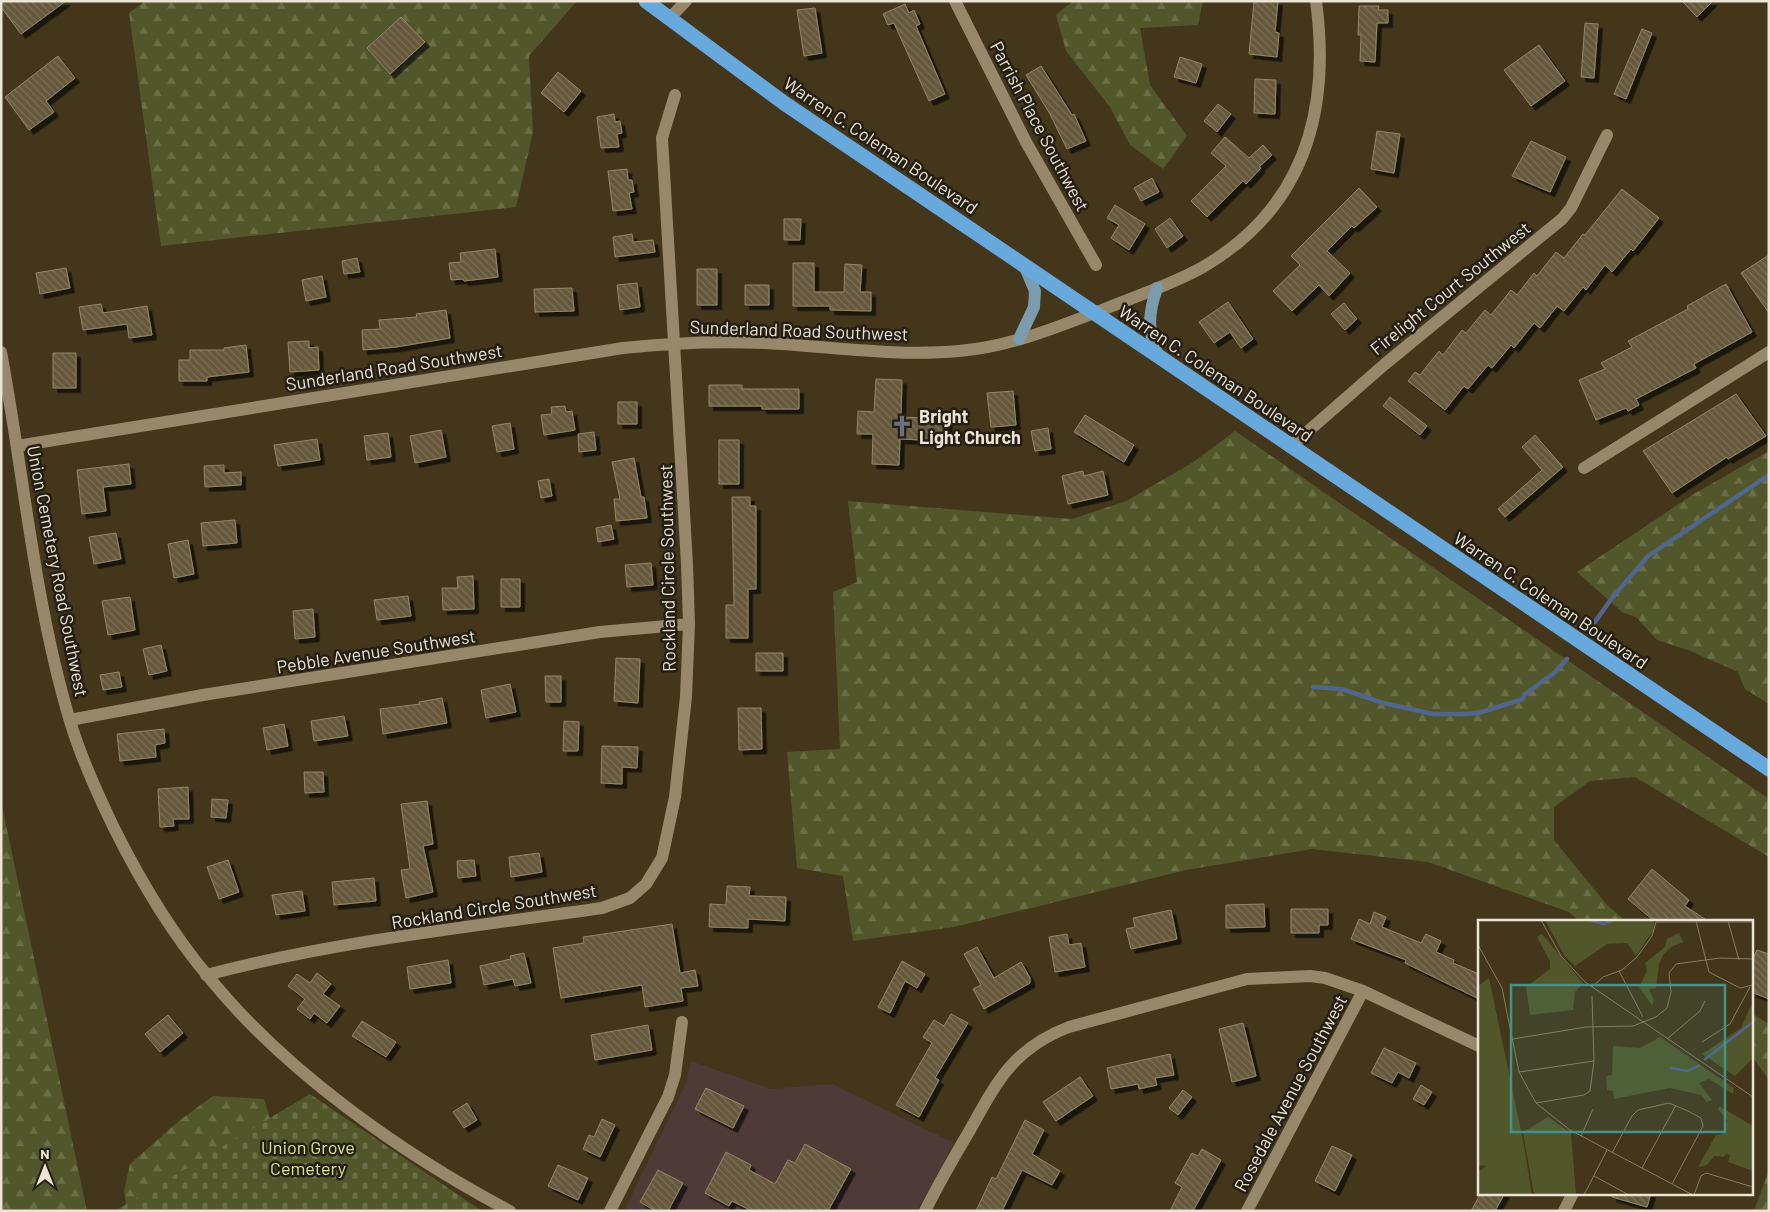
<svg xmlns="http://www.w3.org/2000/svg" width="1770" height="1212" viewBox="0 0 1770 1212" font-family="Barlow,sans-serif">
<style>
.commercial{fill:#4e3a37}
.forest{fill:url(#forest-firs)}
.cemetery{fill:url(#cemetery-stones)}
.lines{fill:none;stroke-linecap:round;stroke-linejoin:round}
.stream{stroke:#52658c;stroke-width:4.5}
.building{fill:url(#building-back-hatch);stroke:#948668;filter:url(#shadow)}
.minor{stroke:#97886b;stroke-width:12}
.major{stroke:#7b9caf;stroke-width:12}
.highway{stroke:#68a9dd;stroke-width:15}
.labels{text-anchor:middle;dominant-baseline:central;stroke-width:5;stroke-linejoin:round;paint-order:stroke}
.street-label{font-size:18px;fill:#ece4d4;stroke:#241e13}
.poi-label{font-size:18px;font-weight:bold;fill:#ece4d4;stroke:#241e13;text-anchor:start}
.park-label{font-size:18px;fill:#d9e59a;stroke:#241e13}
.inset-river{fill:none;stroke:#52658c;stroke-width:2.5}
.inset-road{fill:none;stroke:#877c65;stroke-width:1}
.view{fill:#469288;fill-opacity:0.15;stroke:#469288;stroke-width:2.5}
.inset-edge{fill:none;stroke:#ece4d4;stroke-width:2.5}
</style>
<defs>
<pattern id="forest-firs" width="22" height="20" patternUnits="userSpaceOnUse" patternTransform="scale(1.25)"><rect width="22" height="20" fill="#51572a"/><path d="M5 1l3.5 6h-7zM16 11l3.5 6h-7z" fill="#6a6f48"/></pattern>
<pattern id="cemetery-stones" width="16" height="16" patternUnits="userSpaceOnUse" patternTransform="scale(1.25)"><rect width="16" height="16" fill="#51572a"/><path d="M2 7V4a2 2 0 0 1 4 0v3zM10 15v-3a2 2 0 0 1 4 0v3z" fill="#6a6f48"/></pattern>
<pattern id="building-back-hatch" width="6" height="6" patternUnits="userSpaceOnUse" patternTransform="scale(1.25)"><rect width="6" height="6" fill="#65583c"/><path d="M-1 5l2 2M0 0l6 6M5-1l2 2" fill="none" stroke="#7b7057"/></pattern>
<filter id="shadow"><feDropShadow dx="4.5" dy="4.5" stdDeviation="0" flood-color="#0009"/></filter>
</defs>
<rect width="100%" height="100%" fill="#43361b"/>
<path class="commercial" d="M 691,1061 L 771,1089 L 832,1084 L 954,1143 L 917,1211 L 624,1211 L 686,1083 Z"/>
<path class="forest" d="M 145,1 L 577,1 L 529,56 L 533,132 L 516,207 L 161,246 L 129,13 Z
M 1073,1 L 1203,1 L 1198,25 L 1140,28 L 1150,85 L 1187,136 L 1163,169 L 1130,145 L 1110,107 L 1066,51 L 1056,15 Z
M 1235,431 L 1769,799 L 1769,857 L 1635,777 L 1590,781 L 1554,807 L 1554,840 L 1607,905 L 1626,921 L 1579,921 L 1569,912 L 1428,862 L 1312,849 L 1186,870 L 954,927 L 853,941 L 843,876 L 797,868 L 787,752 L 840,749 L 833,592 L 857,582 L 848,501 L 1072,519 L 1126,501 L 1192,463 Z
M 1769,451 L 1769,704 L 1745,689 L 1738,672 L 1688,650 L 1657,640 L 1636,617 L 1623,613 L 1577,572 L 1692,495 Z
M 1,801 L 87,1211 L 1,1211 Z
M 1751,1013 L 1769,1024 L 1769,1080 L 1751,1055 Z
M 213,1096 L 264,1099 L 282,1158 L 127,1211 L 124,1191 L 130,1164 L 180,1120 Z
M 1769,1170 L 1769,1211 L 1754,1211 Z"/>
<path class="cemetery" d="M 310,1094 L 482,1211 L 115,1211 Z"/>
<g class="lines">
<path class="stream" d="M 1592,626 L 1612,598 L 1648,556 L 1769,475
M 1313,687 L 1342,689 L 1383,703 L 1433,714 L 1466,714 L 1482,712 L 1523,699 L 1524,695 L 1554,673 L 1567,659"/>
</g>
<path class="building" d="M 1,1 L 66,1 L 21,34 L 1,7 Z
M 1254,1 L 1278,1 L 1275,32 L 1279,33 L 1277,57 L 1249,54 Z
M 1682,1 L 1713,1 L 1697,17 Z
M 905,4 L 909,13 L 914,10 L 920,24 L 916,26 L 945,94 L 929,101 L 894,23 L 888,25 L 883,14 Z
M 1359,6 L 1379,6 L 1378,10 L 1388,10 L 1388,23 L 1377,23 L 1375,62 L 1360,61 L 1361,35 L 1358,35 Z
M 815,8 L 822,53 L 804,56 L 797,10 Z
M 401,17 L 425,42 L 390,74 L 367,48 Z
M 1585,23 L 1598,24 L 1594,78 L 1581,77 Z
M 1642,29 L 1652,33 L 1626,99 L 1614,94 Z
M 1539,45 L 1565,81 L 1531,106 L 1504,70 Z
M 58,56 L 75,78 L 46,101 L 54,112 L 29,130 L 5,97 Z
M 1180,57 L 1202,64 L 1196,83 L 1174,77 Z
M 1041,66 L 1072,115 L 1074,114 L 1086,141 L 1067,149 L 1050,114 L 1026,75 Z
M 558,72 L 581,91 L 564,112 L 541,93 Z
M 1255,79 L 1276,80 L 1275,114 L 1254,113 Z
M 1218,104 L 1231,114 L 1217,132 L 1204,121 Z
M 614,114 L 615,122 L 620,121 L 622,133 L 617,134 L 619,147 L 601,148 L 597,117 Z
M 1377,131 L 1400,134 L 1394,173 L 1371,169 Z
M 1225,137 L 1249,158 L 1263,145 L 1272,155 L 1259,167 L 1261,168 L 1246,184 L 1243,181 L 1207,217 L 1191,201 L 1226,166 L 1211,153 Z
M 1531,141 L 1566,157 L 1550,192 L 1512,176 Z
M 627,169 L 628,180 L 632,180 L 634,192 L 629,193 L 632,209 L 613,211 L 608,171 Z
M 1152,178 L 1159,192 L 1141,201 L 1134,188 Z
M 1359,188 L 1377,207 L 1354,228 L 1352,226 L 1327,251 L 1350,273 L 1329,296 L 1319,285 L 1292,311 L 1273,291 L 1300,265 L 1291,256 Z
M 1622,189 L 1659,218 L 1633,251 L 1631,249 L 1612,272 L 1605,265 L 1586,290 L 1583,287 L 1564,311 L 1557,306 L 1540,328 L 1534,323 L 1514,348 L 1511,345 L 1492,368 L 1488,365 L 1468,389 L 1464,386 L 1445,410 L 1408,381 L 1415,372 L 1420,375 L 1439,351 L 1443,355 L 1462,330 L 1466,333 L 1485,310 L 1491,315 L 1511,290 L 1517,295 L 1534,273 L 1537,276 L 1556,252 L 1564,258 L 1583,234 L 1585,235 Z
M 1115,205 L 1145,224 L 1129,250 L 1111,238 L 1119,225 L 1107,218 Z
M 1170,218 L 1183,236 L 1167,248 L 1155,229 Z
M 784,219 L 801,219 L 800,240 L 784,240 Z
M 632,234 L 633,242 L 653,240 L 655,252 L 615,257 L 613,237 Z
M 495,249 L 498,277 L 464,281 L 463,279 L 451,280 L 449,263 L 461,262 L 460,253 Z
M 1769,255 L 1769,313 L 1741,273 Z
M 357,258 L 360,272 L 344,274 L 342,261 Z
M 793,263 L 814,263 L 814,292 L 844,292 L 845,264 L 862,265 L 860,292 L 871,292 L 871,311 L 830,310 L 830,306 L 793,306 Z
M 66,268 L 70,288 L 40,294 L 36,273 Z
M 697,269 L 717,269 L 717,305 L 697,305 Z
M 322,276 L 326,297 L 306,301 L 302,280 Z
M 637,283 L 640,307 L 620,310 L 617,285 Z
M 1726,284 L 1752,332 L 1694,364 L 1696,368 L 1636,399 L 1639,405 L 1628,411 L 1626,408 L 1596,420 L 1579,380 L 1605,369 L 1601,363 L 1632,347 L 1628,341 L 1688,309 L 1687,306 Z
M 745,285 L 769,285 L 769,305 L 745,305 Z
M 572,288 L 574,311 L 535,312 L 534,289 Z
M 1228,302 L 1253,339 L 1241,348 L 1230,332 L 1214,343 L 1199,322 Z
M 1344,303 L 1357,319 L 1345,330 L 1331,314 Z
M 101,304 L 103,313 L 147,306 L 152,335 L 129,338 L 127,324 L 83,330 L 79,307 Z
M 446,310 L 450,338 L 396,347 L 363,350 L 362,330 L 380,329 L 379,320 L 417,317 L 416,314 Z
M 309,341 L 309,348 L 318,347 L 319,370 L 290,372 L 288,342 Z
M 246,345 L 249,372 L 207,377 L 207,381 L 179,381 L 179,360 L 190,360 L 190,350 L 224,350 L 224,348 Z
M 53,353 L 76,353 L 76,388 L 53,388 Z
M 876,379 L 902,380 L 901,417 L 948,419 L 947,441 L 900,439 L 899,465 L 872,464 L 873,434 L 857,434 L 858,411 L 874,412 Z
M 709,385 L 742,385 L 742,389 L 799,389 L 799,409 L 762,409 L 762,406 L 709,406 Z
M 1013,391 L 1016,425 L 991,427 L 987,393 Z
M 1736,394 L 1766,436 L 1728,459 L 1727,457 L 1672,493 L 1643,451 Z
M 1390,397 L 1427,426 L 1420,435 L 1383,406 Z
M 618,402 L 637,402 L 637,424 L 618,424 Z
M 565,406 L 566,412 L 572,411 L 575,430 L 544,435 L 541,415 L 552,414 L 551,407 Z
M 1085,415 L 1134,445 L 1124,462 L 1074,432 Z
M 510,423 L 514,449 L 497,452 L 492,426 Z
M 1048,428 L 1051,449 L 1035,451 L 1031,431 Z
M 441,430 L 446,457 L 415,463 L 410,436 Z
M 594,432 L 596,450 L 579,452 L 578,434 Z
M 388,433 L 391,457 L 367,460 L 364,436 Z
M 1535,435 L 1563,467 L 1505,517 L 1498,509 L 1542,470 L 1522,447 Z
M 317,439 L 320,460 L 278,466 L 274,445 Z
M 719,440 L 739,440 L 739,484 L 719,484 Z
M 634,458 L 641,497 L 644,497 L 647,518 L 616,521 L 614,499 L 620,499 L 612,462 Z
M 129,464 L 131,484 L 103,487 L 106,511 L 82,514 L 77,470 Z
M 224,465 L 224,473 L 241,472 L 241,485 L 205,487 L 204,466 Z
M 1083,471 L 1084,476 L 1103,471 L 1108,495 L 1068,504 L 1062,476 Z
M 549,479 L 552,496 L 541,498 L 538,481 Z
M 732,497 L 750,497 L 750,506 L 756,506 L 756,589 L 748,589 L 748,638 L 726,638 L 726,605 L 734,605 Z
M 235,520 L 237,543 L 203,546 L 201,523 Z
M 611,525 L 614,539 L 598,542 L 596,528 Z
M 116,533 L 121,559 L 94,564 L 89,537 Z
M 188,540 L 194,574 L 174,578 L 168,544 Z
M 651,563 L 653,585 L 627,587 L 625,565 Z
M 473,576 L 474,609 L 443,610 L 442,588 L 458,588 L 457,577 Z
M 501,579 L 520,579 L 520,607 L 501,607 Z
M 408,596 L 411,616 L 377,620 L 374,600 Z
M 130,597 L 135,630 L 108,635 L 102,601 Z
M 313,609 L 315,637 L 295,639 L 293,611 Z
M 161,645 L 167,671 L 149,675 L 143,649 Z
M 756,653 L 783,653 L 783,671 L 756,671 Z
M 616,658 L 640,659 L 638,703 L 614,701 Z
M 119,672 L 122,687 L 103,690 L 100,675 Z
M 545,676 L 561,676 L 561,702 L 546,702 Z
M 510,684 L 516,712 L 486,718 L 481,690 Z
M 442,698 L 447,723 L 383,734 L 380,709 L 420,704 L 419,702 Z
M 738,708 L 761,708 L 762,749 L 739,750 Z
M 344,716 L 348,736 L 314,741 L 311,721 Z
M 564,721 L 579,722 L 578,751 L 563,751 Z
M 284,724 L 288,746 L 267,750 L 263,728 Z
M 164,729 L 165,743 L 155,745 L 156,757 L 120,761 L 117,734 Z
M 602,746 L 638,747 L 637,768 L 622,767 L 622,784 L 601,783 Z
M 304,772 L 323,772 L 324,792 L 305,793 Z
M 188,787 L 189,819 L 173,819 L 174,826 L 160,827 L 158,789 Z
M 212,799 L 228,800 L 226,818 L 211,817 Z
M 427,801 L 433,844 L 423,846 L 433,892 L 406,898 L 401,870 L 410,869 L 401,804 Z
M 539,853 L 542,872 L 511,877 L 509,857 Z
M 228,860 L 239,892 L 219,899 L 207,867 Z
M 474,860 L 476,876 L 458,878 L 457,861 Z
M 1652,869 L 1689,900 L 1685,906 L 1708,921 L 1654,921 L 1628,899 Z
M 374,878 L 376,901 L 334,905 L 332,882 Z
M 727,886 L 750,887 L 749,896 L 786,897 L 785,921 L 748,919 L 748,928 L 709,927 L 710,904 L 726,905 Z
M 302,891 L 305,911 L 276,915 L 272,895 Z
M 1264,904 L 1265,927 L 1226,928 L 1226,905 Z
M 1291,909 L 1328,909 L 1328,925 L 1319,925 L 1319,933 L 1291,933 Z
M 1171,910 L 1177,939 L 1131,949 L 1126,929 L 1135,927 L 1133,918 Z
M 1374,912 L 1386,917 L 1382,927 L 1421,943 L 1426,934 L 1441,941 L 1436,952 L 1454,960 L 1453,963 L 1479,974 L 1479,999 L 1405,963 L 1406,960 L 1351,939 L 1359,919 L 1370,924 Z
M 672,924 L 680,973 L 695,970 L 698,986 L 681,988 L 683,1001 L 645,1007 L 642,985 L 561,998 L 553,948 L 584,943 L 583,937 Z
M 1067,934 L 1069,945 L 1081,943 L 1085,967 L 1055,972 L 1049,937 Z
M 977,947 L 994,978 L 1021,962 L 1030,978 L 1030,983 L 984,1009 L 973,989 L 981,985 L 964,954 Z
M 1757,950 L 1769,954 L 1769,999 L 1751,992 L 1751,963 Z
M 524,953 L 531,983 L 515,986 L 513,979 L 484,985 L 480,966 L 511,959 L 510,956 Z
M 448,960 L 451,983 L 410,989 L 407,967 Z
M 902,961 L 925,974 L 917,988 L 905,981 L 890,1013 L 878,1007 Z
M 317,973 L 331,984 L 323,994 L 340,1006 L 327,1023 L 314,1013 L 310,1019 L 297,1009 L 305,999 L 288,986 L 297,974 L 310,983 Z
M 951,1014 L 968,1023 L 935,1078 L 939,1080 L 919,1117 L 896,1105 L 932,1043 L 923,1037 L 934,1020 L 944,1026 Z
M 168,1015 L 183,1033 L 160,1052 L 145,1034 Z
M 362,1021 L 396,1042 L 386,1057 L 352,1036 Z
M 1243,1023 L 1256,1076 L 1232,1082 L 1219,1029 Z
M 648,1025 L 652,1050 L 595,1060 L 591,1035 Z
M 1384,1048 L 1416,1063 L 1409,1078 L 1398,1072 L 1392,1083 L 1371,1073 Z
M 1170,1054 L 1174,1075 L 1155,1078 L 1157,1085 L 1139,1089 L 1138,1084 L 1111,1089 L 1107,1068 Z
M 1080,1077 L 1093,1096 L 1056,1121 L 1043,1102 Z
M 1421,1085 L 1432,1092 L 1424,1105 L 1413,1099 Z
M 706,1088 L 744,1106 L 733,1128 L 695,1109 Z
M 1183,1090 L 1192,1097 L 1178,1115 L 1169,1108 Z
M 467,1103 L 477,1120 L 464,1128 L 453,1112 Z
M 602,1119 L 615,1125 L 600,1157 L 583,1149 L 589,1135 L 594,1137 Z
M 1025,1120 L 1044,1130 L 1032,1154 L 1060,1171 L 1052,1185 L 1022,1170 L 1002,1211 L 976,1211 L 992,1177 L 996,1179 Z
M 805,1144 L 851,1169 L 828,1211 L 752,1211 L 732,1201 L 729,1206 L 705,1193 L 726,1152 L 751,1165 L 749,1170 L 775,1184 L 788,1160 L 795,1163 Z
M 1332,1146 L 1352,1155 L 1335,1191 L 1315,1181 Z
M 1202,1149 L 1221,1160 L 1193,1211 L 1170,1211 L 1182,1187 L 1175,1183 L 1192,1153 L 1198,1156 Z
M 558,1165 L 588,1178 L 578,1200 L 548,1186 Z
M 658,1170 L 683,1183 L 668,1211 L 656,1211 L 640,1202 Z
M 1481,1193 L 1505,1193 L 1495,1211 L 1471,1211 Z
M 1612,1193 L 1651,1193 L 1647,1207 L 1612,1197 Z"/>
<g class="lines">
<path class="minor" d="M 955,1 L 1026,142 L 1096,265
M 669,19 L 686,1
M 1,352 C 24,475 34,601 70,721 C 81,758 97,793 114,828 C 140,880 170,931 207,975 C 283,1070 402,1154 510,1211
M 17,446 L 623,348 C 671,343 717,341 764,343 C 829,346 894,357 959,351 C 1010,347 1060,326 1107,308 C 1139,295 1173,284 1203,267 C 1304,208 1331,112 1316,1
M 1290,447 L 1385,364 L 1562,219 L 1571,208 L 1607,135
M 1584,468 L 1769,352
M 70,720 L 203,695 L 600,632 L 689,624
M 206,975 C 335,941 470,927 602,908 L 630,898 L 646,884 L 662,858 L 675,797 L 686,697 L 689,624 L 687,564 L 662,138 L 675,95
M 610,1211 L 668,1097 L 675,1075 L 682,1022
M 925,1211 C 939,1183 954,1157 970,1130 C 997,1081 1014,1048 1069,1027 L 1247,979 L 1310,976 L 1325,978 L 1363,991 L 1479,1046
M 1247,1211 L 1363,991
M 1564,1211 L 1573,1193"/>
<path class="major" d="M 1157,288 C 1148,314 1147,332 1159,357
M 1019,339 L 1034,307 L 1035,291 L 1024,265"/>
<path class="highway" d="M 646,1 L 784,103 L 1769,769"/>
</g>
<defs>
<g id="church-bare" transform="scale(1.725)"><path d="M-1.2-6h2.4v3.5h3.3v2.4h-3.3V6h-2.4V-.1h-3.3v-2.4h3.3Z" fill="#6b7280" stroke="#241e13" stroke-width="2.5" paint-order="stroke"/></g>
</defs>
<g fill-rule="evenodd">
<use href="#church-bare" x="902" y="426"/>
</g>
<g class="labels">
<g class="street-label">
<text transform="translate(1040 126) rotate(62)">Parrish Place Southwest</text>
<text transform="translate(881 145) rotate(34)">Warren C. Coleman Boulevard</text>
<text transform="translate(1450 288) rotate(-39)">Firelight Court Southwest</text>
<text transform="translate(799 330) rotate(2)">Sunderland Road Southwest</text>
<text transform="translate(394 367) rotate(-9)">Sunderland Road Southwest</text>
<text transform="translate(1216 373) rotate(34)">Warren C. Coleman Boulevard</text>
<text transform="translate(667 568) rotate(-91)">Rockland Circle Southwest</text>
<text transform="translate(58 571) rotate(79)">Union Cemetery Road Southwest</text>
<text transform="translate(1551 600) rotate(34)">Warren C. Coleman Boulevard</text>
<text transform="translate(376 651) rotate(-9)">Pebble Avenue Southwest</text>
<text transform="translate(494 906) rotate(-9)">Rockland Circle Southwest</text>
<text transform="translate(1290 1093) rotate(-62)">Rosedale Avenue Southwest</text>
</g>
<g class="poi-label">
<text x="919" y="416">Bright<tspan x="919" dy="21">Light Church</tspan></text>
</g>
<g class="park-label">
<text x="308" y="1147">Union Grove<tspan x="308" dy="21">Cemetery</tspan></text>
</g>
</g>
<g transform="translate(1478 920)">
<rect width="275" height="275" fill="#43361b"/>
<path d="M 201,13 L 205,22 L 193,27 L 185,35 L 181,44 L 178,68 L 171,69 L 176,81 L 174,85 L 161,67 L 169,51 L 167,43 L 187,27 L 189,19 ZM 64,14 L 105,63 L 97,72 L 95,90 L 52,95 L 48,67 L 72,49 L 72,41 L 59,17 ZM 11,58 L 45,220 L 54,275 L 0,275 L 0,252 L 8,246 L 0,245 L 0,66 ZM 275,81 L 275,138 L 257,156 L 224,134 L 263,108 ZM 182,117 L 256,168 L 255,174 L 231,159 L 221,163 L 234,180 L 229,182 L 223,175 L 192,168 L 136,179 L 135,171 L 129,170 L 128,156 L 134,155 L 135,126 L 162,128 ZM 241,186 L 275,206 L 275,251 L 250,242 L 252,235 L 248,234 L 246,237 L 236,236 L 229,245 L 220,247 L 238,215 L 244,214 L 249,200 L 240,189 Z" fill="#51572a"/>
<path d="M 70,197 L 93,213 L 98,275 L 56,275 L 45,212 Z" fill="#51572a"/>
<path d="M 67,0 L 177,0 L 175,11 L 158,36 L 149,23 L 129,24 L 97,46 L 86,35 Z" fill="#51572a"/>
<path class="inset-river" d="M 110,0 L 126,4 L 136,0M 226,140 L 275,102M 192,148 L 210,151 L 222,145"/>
<path class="inset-road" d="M 63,0 L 83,36 L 107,62 L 275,177M 218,1 L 231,52 L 262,68 L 275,65M 250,1 L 261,40M 0,25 L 24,68 L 41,152 L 58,183 L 92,210 L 215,275M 141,51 L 165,97M 114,67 L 125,57 L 144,50 L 159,37 L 174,16 L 178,2 L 275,2M 35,119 L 108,107 L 155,106 L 178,97 L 189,88 L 193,72 L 191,53 L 198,44 L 242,38 L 275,39M 189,119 L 222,91 L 227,81M 224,122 L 252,104 L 272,67M 41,152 L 116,141M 58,183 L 106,175 L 112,171 L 116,141 L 114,76M 103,216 L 115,189M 134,233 L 154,196 L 160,190 L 191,183 L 210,191 L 223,198 L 225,206 L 194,264M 164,248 L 198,185M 116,256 L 151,275M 106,275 L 129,230M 216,275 L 223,256 L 228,253 L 275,267"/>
<path class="view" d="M 33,65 L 247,65 L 247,212 L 33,212 Z"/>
<rect width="275" height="275" class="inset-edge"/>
</g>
<rect width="1770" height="1212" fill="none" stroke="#ece4d4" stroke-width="5"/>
<g transform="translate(45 1167)" stroke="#241e13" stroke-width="4" paint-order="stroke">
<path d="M0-4L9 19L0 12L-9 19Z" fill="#ece4d4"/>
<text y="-8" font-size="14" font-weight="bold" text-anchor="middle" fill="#ece4d4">N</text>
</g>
</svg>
